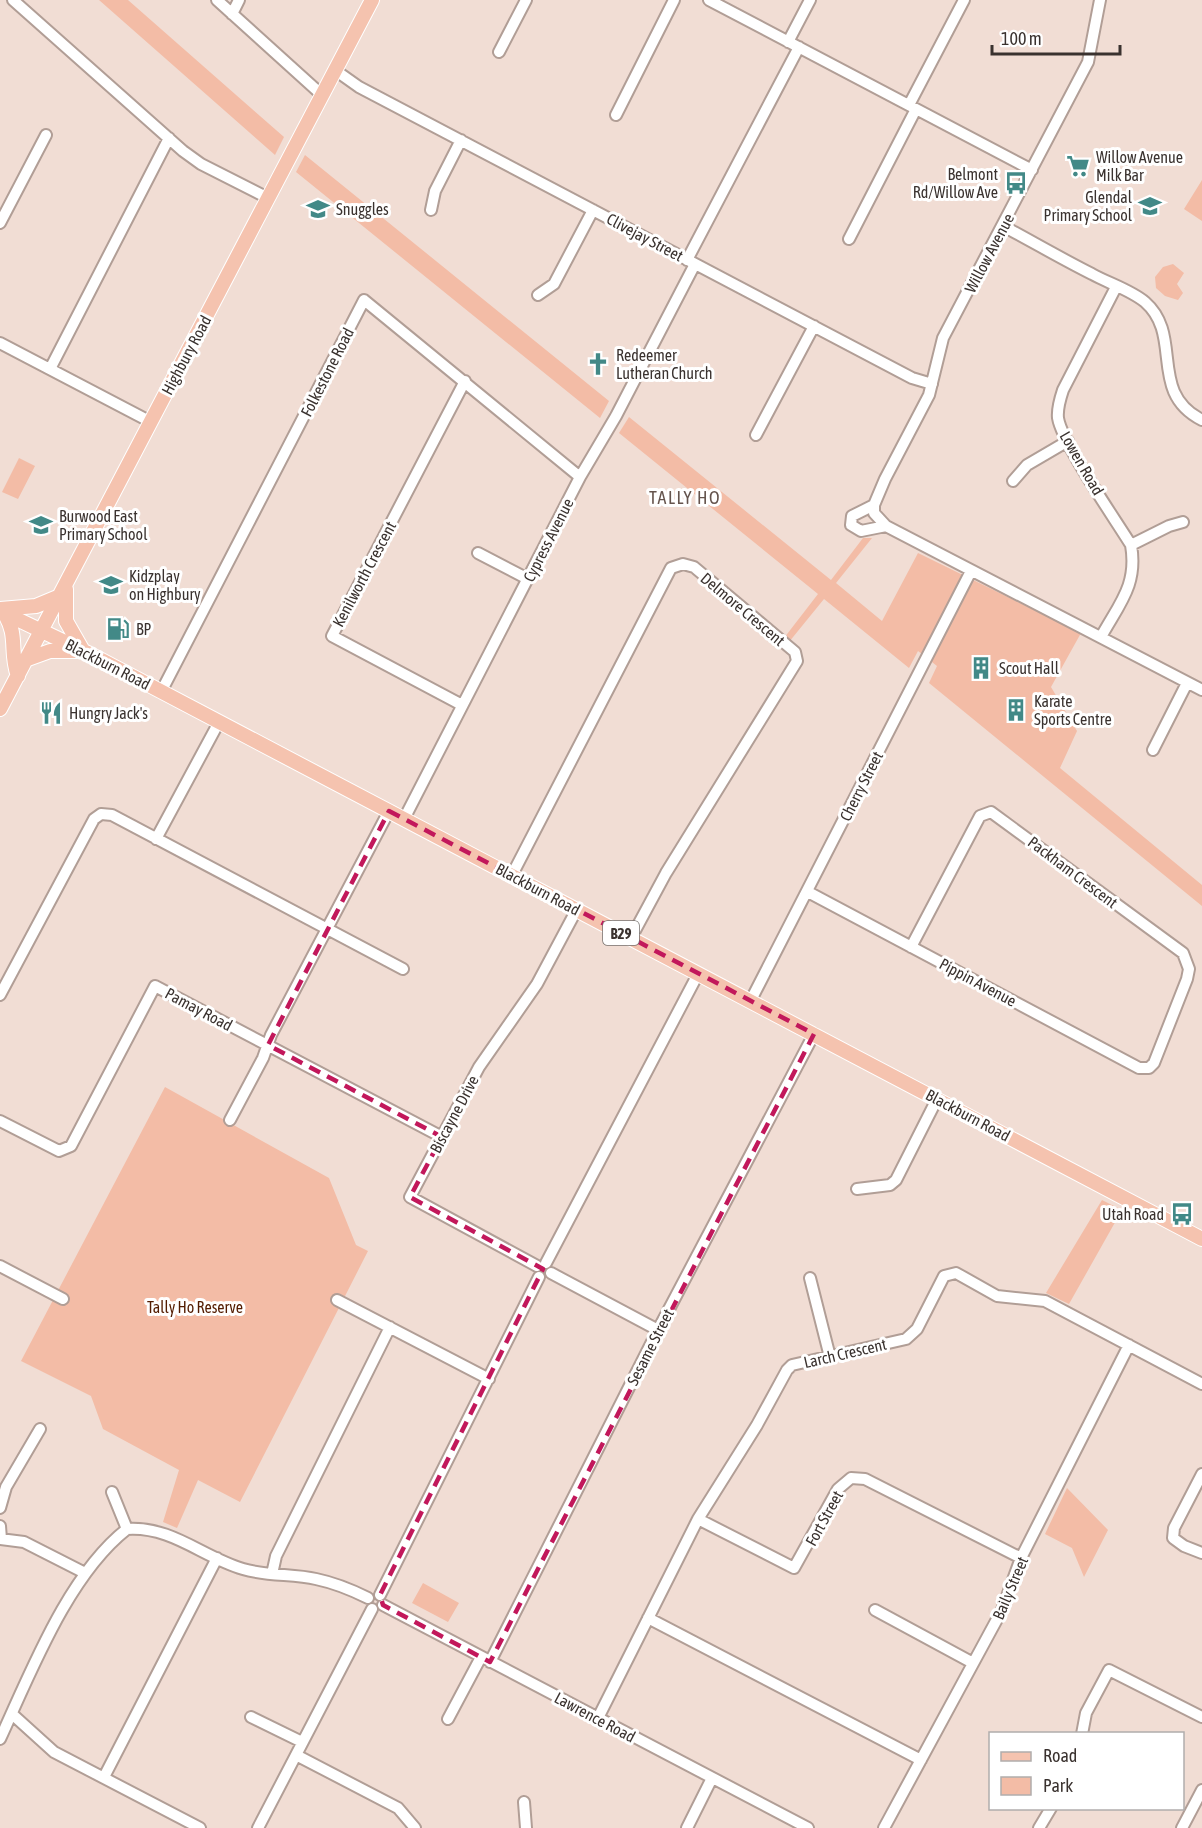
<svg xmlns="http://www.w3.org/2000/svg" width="1202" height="1828" viewBox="0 0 1202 1828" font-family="'Asap Condensed',sans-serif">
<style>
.green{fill:#f3bca6}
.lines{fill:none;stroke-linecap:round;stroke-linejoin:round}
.minor-casing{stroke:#b19e96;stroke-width:14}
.major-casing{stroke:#fff;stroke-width:16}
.minor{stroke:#fff;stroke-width:10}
.major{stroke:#f5c3af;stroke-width:14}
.marked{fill:none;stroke:#c2185b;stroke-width:4.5;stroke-dasharray:12 8;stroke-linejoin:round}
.labels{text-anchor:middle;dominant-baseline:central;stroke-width:6;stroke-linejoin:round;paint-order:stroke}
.shield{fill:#fff;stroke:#75706d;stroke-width:1.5}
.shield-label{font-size:15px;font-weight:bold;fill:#3a322f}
.poi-label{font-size:16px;fill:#3a322f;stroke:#fff;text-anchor:start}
.street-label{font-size:16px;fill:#3a322f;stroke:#fff}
.park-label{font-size:16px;fill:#531c01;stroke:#fff}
.neighbourhood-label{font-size:18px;letter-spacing:1.5px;fill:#65544d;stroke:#fff}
</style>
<rect width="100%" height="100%" fill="#f1ddd4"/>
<path class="green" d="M 99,0 L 128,0 L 284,137 L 275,155 Z
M 305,155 L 609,401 L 600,418 L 296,172 Z
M 1202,180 L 1202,221 L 1184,209 Z
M 1173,264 L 1184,273 L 1177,284 L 1183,293 L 1178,300 L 1165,296 L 1156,288 L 1155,277 L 1163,267 Z
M 629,417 L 831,580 L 863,538 L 872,538 L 836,583 L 882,621 L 918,553 L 1081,633 L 1051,687 L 1077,731 L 1060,768 L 1202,885 L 1202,906 L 929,683 L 937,666 L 918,651 L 909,668 L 824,599 L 789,642 L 784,638 L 818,594 L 619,433 Z
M 19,458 L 35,466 L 18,499 L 2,492 Z
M 165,1087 L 329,1178 L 356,1245 L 368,1251 L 240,1502 L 198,1480 L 177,1528 L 163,1522 L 179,1470 L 103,1429 L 91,1396 L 21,1361 Z
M 1102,1200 L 1122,1210 L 1069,1304 L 1046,1293 Z
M 1067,1488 L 1108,1530 L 1084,1577 L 1072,1548 L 1045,1534 Z
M 423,1583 L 459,1603 L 448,1622 L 412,1603 Z"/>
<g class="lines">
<g class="minor-casing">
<path id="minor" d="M 13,0 L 183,151 L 201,164 L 268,198
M 217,0 L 322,95
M 709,0 L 1032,170
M 1100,0 L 1088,62 L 943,338 L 929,395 L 885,479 L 874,505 L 874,513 L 886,526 L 1202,690
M 232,14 L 239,0
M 788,42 L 810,0
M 499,52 L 526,0
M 335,70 L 359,87 L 912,378 L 932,384
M 909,105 L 964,0
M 616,115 L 674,0
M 431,210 L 435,191 L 461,140
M 0,223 L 46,135
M 1003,226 C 1033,242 1062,259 1092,274 C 1108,283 1131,290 1145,302 C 1184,336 1147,392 1202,420
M 849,239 L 916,109
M 687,260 L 799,47
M 538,295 L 554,284 L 593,210
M 0,343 L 151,422
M 50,369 L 169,138
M 756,435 L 814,326
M 1013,481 L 1027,465 L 1068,441
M 874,505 L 852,516 L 851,525 L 861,531 L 886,526
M 1131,545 L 1169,526 L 1183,522
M 478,553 L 528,579
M 1101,637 C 1119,604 1138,585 1131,545 C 1115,519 1062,443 1058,418 C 1057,409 1060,399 1063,390 L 1116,287
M 161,692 L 364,300 L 580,477
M 462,705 L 332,636 L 465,381
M 1153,750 L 1187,683
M 404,819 L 580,477 L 616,416 L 695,264
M 156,839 L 219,722
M 512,875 L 671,568 L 683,564 L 694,567 L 795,652 L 797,661 L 666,873 L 631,938
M 808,892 L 1139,1068 L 1149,1068 L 1154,1063 L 1187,979 L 1189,969 L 1183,953 L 991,812 L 980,816 L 911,947
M 0,995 L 94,819 L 101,814 L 112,815 L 403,969
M 751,1000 L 971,571
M 230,1120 L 263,1058 L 271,1035 L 389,811
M 0,1121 L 59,1151 L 71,1146 L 155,986 L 442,1137
M 857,1189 L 890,1185 L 896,1180 L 937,1099
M 546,1263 L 698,974
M 0,1266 L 63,1299
M 537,1266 L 410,1197 L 479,1067 L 537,984 L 577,909
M 551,1273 L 658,1330
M 810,1278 L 830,1357
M 337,1300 L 489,1379
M 1202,1474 L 1174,1528 L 1173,1538 L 1184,1546 L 1202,1553
M 112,1492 L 127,1529
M 0,1508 L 6,1487 L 40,1429
M 698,1519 L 794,1568 L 838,1489 L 851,1478 L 865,1479 L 1021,1558
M 0,1526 L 1,1539
M 127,1529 C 172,1526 202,1557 243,1569 C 266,1576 293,1574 316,1579 C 335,1583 352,1590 368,1598
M 0,1539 L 24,1542 L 85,1573
M 272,1574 L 276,1556 L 390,1327
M 380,1595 L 539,1277
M 383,1605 L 808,1828
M 875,1610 L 973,1663
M 648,1618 L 921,1760
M 490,1662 L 658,1330 L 814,1034
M 12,1714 L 54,1752 L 200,1828
M 251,1717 L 302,1742
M 598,1718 L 698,1519 L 757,1425 L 787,1370 L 792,1365 L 906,1339 L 917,1329 L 944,1276 L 956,1273 L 997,1296 L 1045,1301 L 1202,1384
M 448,1719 L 481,1657
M 1082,1734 L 1086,1713 L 1109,1670 L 1202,1717
M 0,1739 C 31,1672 68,1575 127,1529
M 296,1755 L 398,1808 L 415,1828
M 104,1777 L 217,1558
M 524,1802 L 526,1828
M 258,1828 L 372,1609
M 687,1828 L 712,1778
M 884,1828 L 1002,1610 L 1021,1558 L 1129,1345
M 1039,1828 L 1051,1808
M 1182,1828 L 1202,1790"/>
</g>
<g class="major-casing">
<path id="major" d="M 66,589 L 66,621 L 82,649
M 0,609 L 36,606 L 60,596
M 0,611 L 90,654 L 1202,1239
M 4,613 C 19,636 9,652 18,676
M 28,659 L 50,651 L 76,651
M 0,709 L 372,0"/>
</g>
<use href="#minor" class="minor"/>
<use href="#major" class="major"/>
</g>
<path class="marked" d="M 389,811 L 814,1034 L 490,1662 L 383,1605 L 380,1595 L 543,1269 L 410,1197 L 442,1137 L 268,1045 Z"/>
<defs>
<g id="supermarket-bare" transform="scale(1.8)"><path d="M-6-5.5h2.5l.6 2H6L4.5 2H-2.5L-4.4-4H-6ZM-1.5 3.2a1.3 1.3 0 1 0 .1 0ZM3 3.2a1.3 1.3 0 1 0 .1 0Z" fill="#428987" stroke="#fff" stroke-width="2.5" paint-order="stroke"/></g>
<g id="bus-bare" transform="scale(1.8)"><path d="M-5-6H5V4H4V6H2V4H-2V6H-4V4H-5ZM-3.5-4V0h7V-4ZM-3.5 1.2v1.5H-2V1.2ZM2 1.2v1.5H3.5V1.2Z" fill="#428987" stroke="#fff" stroke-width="2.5" paint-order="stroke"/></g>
<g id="school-bare" transform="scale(1.8)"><path d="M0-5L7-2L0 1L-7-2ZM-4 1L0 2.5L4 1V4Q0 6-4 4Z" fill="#428987" stroke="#fff" stroke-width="2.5" paint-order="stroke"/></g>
<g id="church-bare" transform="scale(1.8)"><path d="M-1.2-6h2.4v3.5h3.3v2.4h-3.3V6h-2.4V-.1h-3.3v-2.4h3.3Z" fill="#428987" stroke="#fff" stroke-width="2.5" paint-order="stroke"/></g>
<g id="fuel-bare" transform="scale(1.8)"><path d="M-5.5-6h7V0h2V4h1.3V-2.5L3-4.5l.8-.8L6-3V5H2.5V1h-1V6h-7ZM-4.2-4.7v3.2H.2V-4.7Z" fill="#428987" stroke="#fff" stroke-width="2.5" paint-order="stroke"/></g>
<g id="building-bare" transform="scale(1.8)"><path d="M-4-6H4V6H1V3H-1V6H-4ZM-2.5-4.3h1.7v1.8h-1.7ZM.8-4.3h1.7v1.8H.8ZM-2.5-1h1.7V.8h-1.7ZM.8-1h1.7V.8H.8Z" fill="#428987" stroke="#fff" stroke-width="2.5" paint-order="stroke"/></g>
<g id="restaurant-bare" transform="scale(1.8)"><path d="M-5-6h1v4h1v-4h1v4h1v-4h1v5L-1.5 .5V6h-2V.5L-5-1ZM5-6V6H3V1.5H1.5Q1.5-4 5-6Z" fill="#428987" stroke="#fff" stroke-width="2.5" paint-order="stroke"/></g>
</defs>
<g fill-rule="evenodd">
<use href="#supermarket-bare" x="1078" y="166"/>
<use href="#bus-bare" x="1016" y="183"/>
<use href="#school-bare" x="1150" y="206"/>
<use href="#school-bare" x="318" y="209"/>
<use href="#church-bare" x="598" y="364"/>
<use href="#school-bare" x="41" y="525"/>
<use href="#school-bare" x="111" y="585"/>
<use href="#fuel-bare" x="118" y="629"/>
<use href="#building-bare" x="981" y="668"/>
<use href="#building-bare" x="1016" y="710"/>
<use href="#restaurant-bare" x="51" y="713"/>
<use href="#bus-bare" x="1182" y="1214"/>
</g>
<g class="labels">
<rect class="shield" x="603" y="921" width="36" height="24" rx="4.5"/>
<g class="shield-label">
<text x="621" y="933">B29</text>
</g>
<g class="poi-label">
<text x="1096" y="157">Willow Avenue<tspan x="1096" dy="18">Milk Bar</tspan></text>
<text x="998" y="174" text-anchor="end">Belmont<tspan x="998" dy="18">Rd/Willow Ave</tspan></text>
<text x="1132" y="197" text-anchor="end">Glendal<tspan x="1132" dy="18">Primary School</tspan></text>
<text x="336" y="209">Snuggles</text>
<text x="616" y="355">Redeemer<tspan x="616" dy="18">Lutheran Church</tspan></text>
<text x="59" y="516">Burwood East<tspan x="59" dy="18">Primary School</tspan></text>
<text x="129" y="576">Kidzplay<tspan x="129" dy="18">on Highbury</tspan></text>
<text x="136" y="629">BP</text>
<text x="999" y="668">Scout Hall</text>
<text x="1034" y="701">Karate<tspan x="1034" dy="18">Sports Centre</tspan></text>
<text x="69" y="713">Hungry Jack's</text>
<text x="1164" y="1214" text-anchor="end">Utah Road</text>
</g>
<g class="street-label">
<text transform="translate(645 237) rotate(28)">Clivejay Street</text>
<text transform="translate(989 253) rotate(-62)">Willow Avenue</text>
<text transform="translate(186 355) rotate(-62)">Highbury Road</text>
<text transform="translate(327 372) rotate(-63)">Folkestone Road</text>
<text transform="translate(1082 463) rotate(60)">Lowen Road</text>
<text transform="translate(548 540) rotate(-63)">Cypress Avenue</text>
<text transform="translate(364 574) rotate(-62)">Kenilworth Crescent</text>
<text transform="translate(743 609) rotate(40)">Delmore Crescent</text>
<text transform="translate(108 664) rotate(27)">Blackburn Road</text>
<text transform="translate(861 786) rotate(-63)">Cherry Street</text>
<text transform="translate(1073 872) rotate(37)">Packham Crescent</text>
<text transform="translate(538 889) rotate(28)">Blackburn Road</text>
<text transform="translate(978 982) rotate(28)">Pippin Avenue</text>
<text transform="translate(199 1009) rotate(28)">Pamay Road</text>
<text transform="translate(454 1114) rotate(-62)">Biscayne Drive</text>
<text transform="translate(968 1115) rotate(28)">Blackburn Road</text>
<text transform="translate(650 1347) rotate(-63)">Sesame Street</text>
<text transform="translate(845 1353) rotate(-13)">Larch Crescent</text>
<text transform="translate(824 1518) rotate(-61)">Fort Street</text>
<text transform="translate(1010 1588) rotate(-67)">Baily Street</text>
<text transform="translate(595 1717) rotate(28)">Lawrence Road</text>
</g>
<g class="park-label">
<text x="195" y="1307">Tally Ho Reserve</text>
</g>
<g class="neighbourhood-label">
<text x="685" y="497">TALLY HO</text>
</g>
</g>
<rect x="989" y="1732" width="195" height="78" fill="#ffffff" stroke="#b0adac" stroke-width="1.5"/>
<rect x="1001" y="1752" width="30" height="9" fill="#f5c3af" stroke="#b0adac" stroke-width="1.5"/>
<text x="1043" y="1762" font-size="18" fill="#3a322f">Road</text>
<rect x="1001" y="1777" width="30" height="18" fill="#f3bca6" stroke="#b0adac" stroke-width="1.5"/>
<text x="1043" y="1792" font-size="18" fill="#3a322f">Park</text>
<path d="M992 45v9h128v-9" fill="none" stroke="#3a322f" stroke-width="3"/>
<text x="1001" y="45" font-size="18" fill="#3a322f" stroke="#ffffff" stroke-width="4.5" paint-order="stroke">100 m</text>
</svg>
